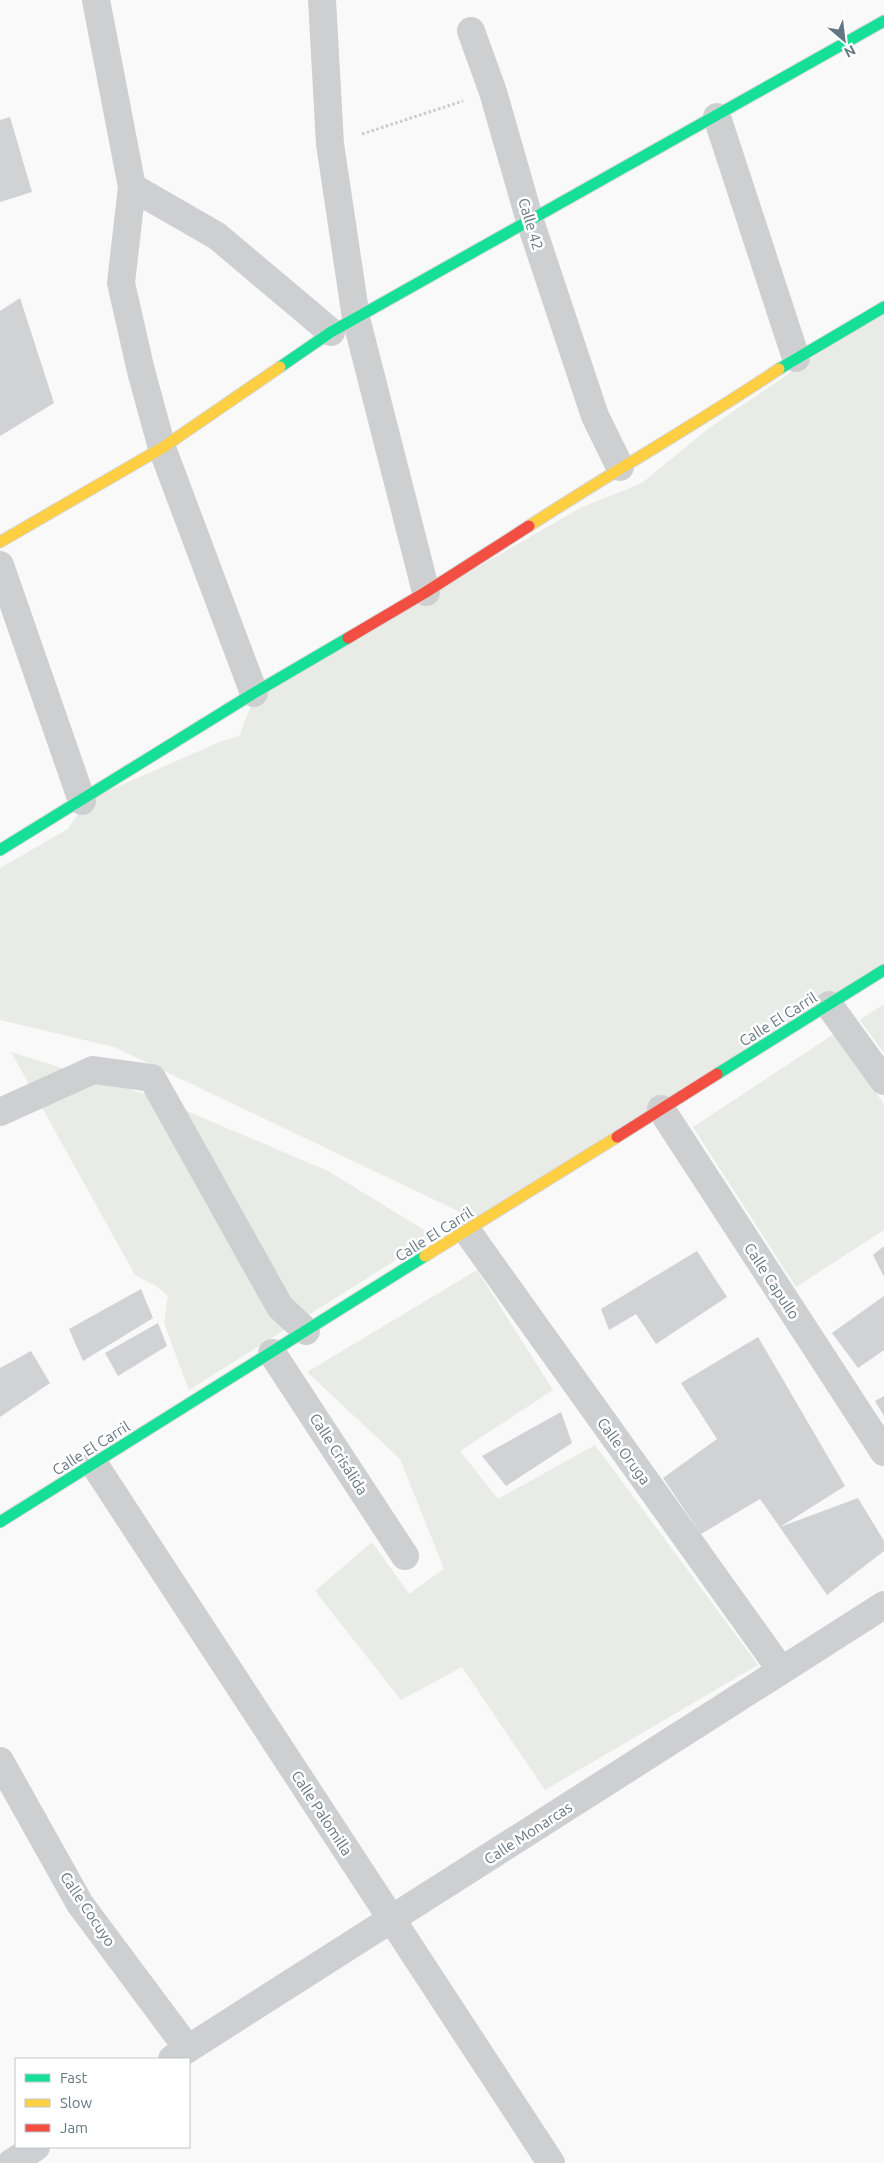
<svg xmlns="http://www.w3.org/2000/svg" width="884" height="2163" viewBox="0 0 884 2163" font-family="Ubuntu,sans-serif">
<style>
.green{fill:#e8ebe6}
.building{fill:#d0d2d3}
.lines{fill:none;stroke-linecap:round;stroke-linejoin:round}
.fast-casing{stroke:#d5d6d7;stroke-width:13}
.slow-casing{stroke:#d5d6d7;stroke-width:13}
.jam-casing{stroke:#d5d6d7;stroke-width:13}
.path{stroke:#cbcccd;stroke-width:3;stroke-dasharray:2.5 2.5;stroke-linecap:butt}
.street{stroke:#cecfd0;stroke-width:28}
.fast{stroke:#16e098;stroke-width:11}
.slow{stroke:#ffcf43;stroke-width:11}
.jam{stroke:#f24e42;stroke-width:11}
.labels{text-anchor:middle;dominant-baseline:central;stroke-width:5;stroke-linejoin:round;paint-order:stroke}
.street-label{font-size:15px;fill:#657683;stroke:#fff}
</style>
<rect width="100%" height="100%" fill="#f9f9f9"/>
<path class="green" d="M 884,309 L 884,965 L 479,1221 L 114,1047 L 0,1020 L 0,868 L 68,829 L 87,800 L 222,741 L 239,736 L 254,697 L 580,508 L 642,483 L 709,428 Z
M 884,1004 L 884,1053 L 860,1020 Z
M 834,1034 L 884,1104 L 884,1230 L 796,1287 L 693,1127 Z
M 11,1052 L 154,1097 L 328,1171 L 434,1236 L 189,1390 L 164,1323 L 168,1296 L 156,1286 L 135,1275 Z
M 477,1270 L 553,1390 L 460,1451 L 498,1499 L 595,1445 L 758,1665 L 545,1790 L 462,1667 L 401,1700 L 315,1591 L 372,1542 L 409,1594 L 444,1569 L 400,1459 L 307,1372 Z"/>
<path class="building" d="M 10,117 L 32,192 L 0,202 L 0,120 Z
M 20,298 L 54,403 L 0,436 L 0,311 Z
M 884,1246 L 884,1277 L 873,1255 Z
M 697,1251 L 727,1297 L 656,1344 L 636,1314 L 609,1330 L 601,1309 Z
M 141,1289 L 153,1318 L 83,1361 L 69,1329 Z
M 884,1296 L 884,1350 L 858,1368 L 832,1333 Z
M 158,1323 L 167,1346 L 118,1376 L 105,1353 Z
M 758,1337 L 845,1486 L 780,1527 L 858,1498 L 884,1541 L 884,1551 L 827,1595 L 760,1499 L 701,1534 L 663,1478 L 717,1439 L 681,1383 Z
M 31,1351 L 50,1383 L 0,1417 L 0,1368 Z
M 884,1396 L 884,1416 L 875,1401 Z
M 561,1412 L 572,1443 L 506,1486 L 482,1456 Z"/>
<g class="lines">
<g class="fast-casing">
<path id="fast" d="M 280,367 L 331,332 L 884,21
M 779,369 L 884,307
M 0,850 L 254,693 L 348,638
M 717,1074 L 884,970
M 0,1522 L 425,1256"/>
</g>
<g class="slow-casing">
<path id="slow" d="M 529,526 C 612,472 697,424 779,369
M 0,542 L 162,448 L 280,367
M 425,1256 L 617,1137"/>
</g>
<g class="jam-casing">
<path id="jam" d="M 348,638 L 426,592 L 529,526
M 617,1137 L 717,1074"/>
</g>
<path class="path" d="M 362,134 L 463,101"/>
<path class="street" d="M 96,0 L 132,187 L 121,283 L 141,371 L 162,448 L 254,693
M 322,0 L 330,144 L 356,318 L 426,592
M 471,31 L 493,92 L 530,221 L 595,416 L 620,467
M 717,117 L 796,358
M 132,187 L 217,236 L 331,332
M 0,565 L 82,801
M 829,1005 L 884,1081
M 661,1109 L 884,1452
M 0,1112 L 93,1070 L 152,1078 L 280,1307 L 306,1331
M 467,1231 L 781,1670
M 272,1353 L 405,1556
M 94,1464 L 551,2163
M 0,1761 L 80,1904 L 188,2049
M 172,2059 L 884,1605
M 11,2163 L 36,2147"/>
<use href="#fast" class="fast"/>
<use href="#slow" class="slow"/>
<use href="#jam" class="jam"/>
</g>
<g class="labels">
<g class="street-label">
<text transform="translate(531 224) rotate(73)">Calle 42</text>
<text transform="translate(778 1019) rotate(-32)">Calle El Carril</text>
<text transform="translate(434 1234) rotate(-32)">Calle El Carril</text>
<text transform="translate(772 1281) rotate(57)">Calle Capullo</text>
<text transform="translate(91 1448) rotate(-32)">Calle El Carril</text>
<text transform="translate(624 1451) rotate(54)">Calle Oruga</text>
<text transform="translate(339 1454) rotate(57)">Calle Crisálida</text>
<text transform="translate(322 1813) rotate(57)">Calle Palomilla</text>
<text transform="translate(528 1833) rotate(-33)">Calle Monarcas</text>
<text transform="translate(88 1909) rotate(56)">Calle Cocuyo</text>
</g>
</g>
<rect x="15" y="2058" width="175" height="90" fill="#ffffff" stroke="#c1c8cd"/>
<rect x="25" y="2074" width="25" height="8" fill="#16e098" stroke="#c1c8cd"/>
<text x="60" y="2083" font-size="15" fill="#657683">Fast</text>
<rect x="25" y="2099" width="25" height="8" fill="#ffcf43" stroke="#c1c8cd"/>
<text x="60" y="2108" font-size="15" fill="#657683">Slow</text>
<rect x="25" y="2124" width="25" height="8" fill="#f24e42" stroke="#c1c8cd"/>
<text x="60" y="2133" font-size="15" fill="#657683">Jam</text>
<g transform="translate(844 40) rotate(152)" stroke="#ffffff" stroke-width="4" paint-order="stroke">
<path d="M0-4L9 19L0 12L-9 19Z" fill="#657683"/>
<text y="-8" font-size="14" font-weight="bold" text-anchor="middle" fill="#657683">N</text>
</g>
</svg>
